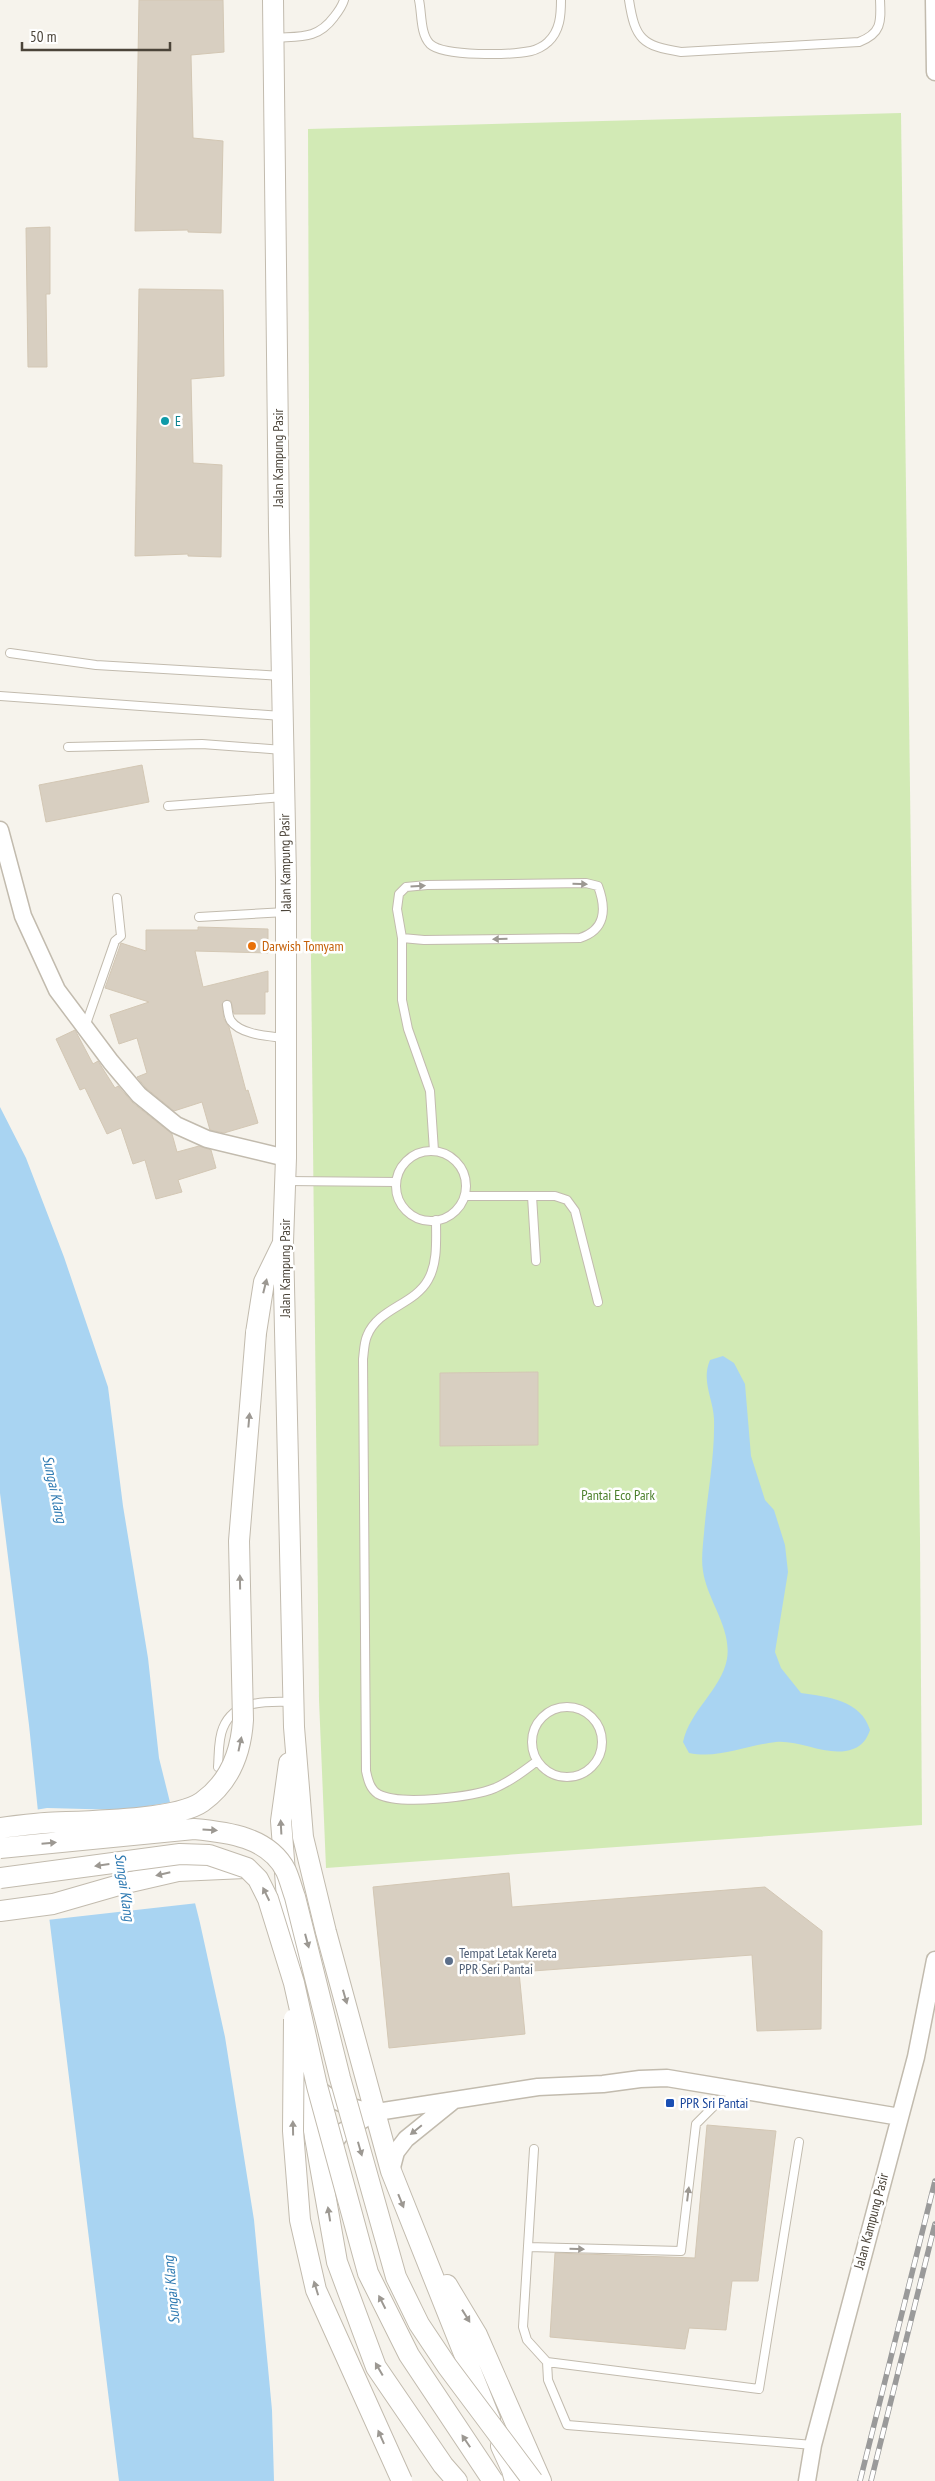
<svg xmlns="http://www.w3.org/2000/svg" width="935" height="2481" viewBox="0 0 935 2481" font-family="'PT Sans Narrow',sans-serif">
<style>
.green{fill:#d2eab5}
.water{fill:#a9d4f2}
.pier{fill:#f6f3ec}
.building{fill:#d8cfc1;stroke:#d3c7b4}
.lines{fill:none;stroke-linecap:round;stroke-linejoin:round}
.service-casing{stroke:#c2bbae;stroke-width:10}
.minor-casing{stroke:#c2bbae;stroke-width:19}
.tertiary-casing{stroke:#c2bbae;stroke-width:22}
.service{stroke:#fff;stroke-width:8}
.minor{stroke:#fff;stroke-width:16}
.tertiary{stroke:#fff;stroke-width:20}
.rail-casing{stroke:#9a9a9a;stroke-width:5.5}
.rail{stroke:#fff;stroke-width:4;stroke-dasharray:11;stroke-linecap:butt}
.tertiary-bridge-casing{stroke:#c2bbae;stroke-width:22;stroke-linecap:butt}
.tertiary-bridge{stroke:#fff;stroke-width:20}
.oneway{fill:#9c9892}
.culture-dot{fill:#0f9aa8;stroke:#fff;stroke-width:2}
.food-dot{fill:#e8710a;stroke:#fff;stroke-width:2}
.service-dot{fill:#5c6f8a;stroke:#fff;stroke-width:2}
.transit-dot{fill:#1a4fb4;stroke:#fff;stroke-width:2}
.labels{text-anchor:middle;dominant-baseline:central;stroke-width:5;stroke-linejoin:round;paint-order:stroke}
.culture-label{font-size:14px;fill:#0d838f;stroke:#fff;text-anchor:start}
.street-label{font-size:14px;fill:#4b4439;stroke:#fff}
.food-label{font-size:14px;fill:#c56008;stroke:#fff;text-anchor:start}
.park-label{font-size:14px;fill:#4a7f2a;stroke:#fff}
.service-label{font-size:14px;fill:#4e5e75;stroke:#fff;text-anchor:start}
.transit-label{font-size:14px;fill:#164399;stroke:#fff;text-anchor:start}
.water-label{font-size:15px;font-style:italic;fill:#2e7ab2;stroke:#fff}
</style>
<rect width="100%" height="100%" fill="#f6f3ec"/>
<path class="green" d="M 901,113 L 920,1539 L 922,1825 L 326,1868 L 319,1700 L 311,960 L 308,129 Z"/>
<path class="water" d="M 0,1107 L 26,1158 L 64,1257 L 108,1387 L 123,1506 L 148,1658 L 159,1758 L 200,1923 L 225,2037 L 254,2220 L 272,2410 L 274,2481 L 119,2481 L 48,1908 L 29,1725 L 0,1493 Z
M 723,1356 L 734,1363 L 745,1384 L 751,1456 L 765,1500 L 774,1510 L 785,1545 L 788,1572 L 775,1652 L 781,1668 L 801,1693 C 828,1697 861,1700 870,1730 C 867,1739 862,1746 853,1749 C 829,1758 801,1740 776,1742 C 746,1745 720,1759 689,1753 L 683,1742 C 690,1710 721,1690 727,1659 C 732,1628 707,1600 703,1571 C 701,1559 703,1545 704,1533 C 707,1495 715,1457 714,1419 C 713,1398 701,1381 710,1360 Z"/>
<path class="pier" d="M 173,1802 L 198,1903 L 47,1920 L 35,1810 L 47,1808 L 123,1810 Z"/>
<path class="building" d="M 139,0 L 223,0 L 224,52 L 191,55 L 193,138 L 223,141 L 221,233 L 188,232 L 188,230 L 135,231 Z
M 50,227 L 50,294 L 46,294 L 47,367 L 28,367 L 26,228 Z
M 139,289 L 223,290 L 224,376 L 191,379 L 193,463 L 222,465 L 221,557 L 188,556 L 188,554 L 135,556 Z
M 142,765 L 149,802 L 46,822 L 39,785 Z
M 198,927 L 268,929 L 268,953 L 195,951 L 203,987 L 268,971 L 268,992 L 265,992 L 265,1014 L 234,1014 L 231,1001 L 226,1000 L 222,1004 L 224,1019 L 229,1027 L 246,1091 L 248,1090 L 258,1123 L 224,1133 L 210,1130 L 202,1102 L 174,1111 L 146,1088 L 137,1077 L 147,1073 L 137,1038 L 119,1044 L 110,1015 L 149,1002 L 105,988 L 121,943 L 146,951 L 146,930 L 198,930 Z
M 75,1030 L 93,1064 L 98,1061 L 115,1088 L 118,1086 L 133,1103 L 172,1134 L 177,1152 L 199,1146 L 211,1150 L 216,1168 L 178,1180 L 182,1192 L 156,1199 L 145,1160 L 133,1164 L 121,1128 L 107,1134 L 85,1088 L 80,1090 L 56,1039 Z
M 538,1372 L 538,1445 L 440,1446 L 440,1373 Z
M 509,1873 L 512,1907 L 765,1887 L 822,1931 L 821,2029 L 757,2031 L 752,1955 L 519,1972 L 525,2034 L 389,2048 L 373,1887 Z
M 707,2125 L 776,2131 L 758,2281 L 732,2281 L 726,2330 L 689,2328 L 685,2349 L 550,2337 L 555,2253 L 695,2258 Z"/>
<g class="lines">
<g class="service-casing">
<path id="service" d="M 419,0 C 422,13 420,34 430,44 C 444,57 511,55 531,51 C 536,50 544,46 548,42 C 560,31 561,15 561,0
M 629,0 C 635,39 642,46 681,52 L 859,42 C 882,33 881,22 880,0
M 274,38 C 299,36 317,40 334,17 C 338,12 342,7 344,0
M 10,653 L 96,665 L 282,676
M 0,696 L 282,716
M 68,747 L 202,744 L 283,750
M 168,806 L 284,797
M 199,917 L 286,912
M 402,938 L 424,940 L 580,938 C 605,930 607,910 598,886 L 586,883 L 427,885 L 406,887 L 399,894 L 397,909 L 402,938 L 402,1000 L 408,1029 L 430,1091 L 434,1151
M 227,1005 C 228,1010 228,1017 231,1021 C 241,1035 269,1036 284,1038
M 85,1027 L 115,941 L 121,936 L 117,898
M396 1186a35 35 0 1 1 70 0a35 35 0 1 1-70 0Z
M 286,1181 L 396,1182
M 465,1196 L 555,1196 L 567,1200 L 575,1211 L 598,1302
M 532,1196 L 536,1261
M 436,1220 C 436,1239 438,1263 428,1280 C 414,1305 378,1308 367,1336 C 364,1343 364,1352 363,1359 L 366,1771 C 368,1780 370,1789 378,1794 C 400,1806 473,1797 495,1788 C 511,1781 524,1771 537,1761
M532 1742a35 35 0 1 1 70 0a35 35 0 1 1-70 0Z
M 218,1767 C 219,1755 218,1739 223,1728 C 234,1700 267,1701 293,1702
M 799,2142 L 759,2389 L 547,2362 L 548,2380 L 567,2425 L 813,2445
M 534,2149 L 523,2327 L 527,2340 L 547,2362
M 528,2247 L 681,2251 L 696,2124 L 714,2106 L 740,2094"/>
</g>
<g class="minor-casing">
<path id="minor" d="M 934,0 L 935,72
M 0,830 L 23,916 L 57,990 L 111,1062 L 139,1095 L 176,1125 L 207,1139 L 286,1158
M 315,2085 C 332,2103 353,2109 377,2112 L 538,2087 L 603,2084 L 640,2079 L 667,2078 L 900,2117
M 327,2152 L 342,2132 L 364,2119
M 391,2171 L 396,2152 L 406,2139 L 453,2101
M 807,2481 L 813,2445 L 916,2057 L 935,1960"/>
</g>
<g class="tertiary-casing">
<path id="tertiary" d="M 273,0 L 279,531 L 286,878 L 286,1158 L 283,1242 L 294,1727 L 303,1837 L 326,1932 L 391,2171 L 490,2419
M 256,1333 L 264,1282 L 282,1245
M 289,1763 L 281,1821 L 292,1963
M 0,1911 L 53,1904 L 126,1883 L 178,1871 L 245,1868
M 300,2052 L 337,2262 L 376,2367 L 443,2465 L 457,2481
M 447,2285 L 477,2335 L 541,2481
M 501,2446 L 512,2470 L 515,2481"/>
</g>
<use href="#service" class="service"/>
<use href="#minor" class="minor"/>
<use href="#tertiary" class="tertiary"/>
<g class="rail-casing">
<path id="rail" d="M 860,2481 L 935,2181
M 871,2481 L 935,2224"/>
</g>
<use href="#rail" class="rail"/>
<g class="tertiary-bridge-casing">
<path id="tertiary-bridge" d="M 0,1828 C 15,1826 30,1824 45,1823 C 81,1821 175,1821 202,1802 C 230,1782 241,1753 243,1720 L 239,1541 L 256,1333
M 0,1848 L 194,1829 C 227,1832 269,1837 286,1871 C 290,1880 292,1889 295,1897 L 340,2078 L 396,2277 L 419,2324 L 447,2366 L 533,2481
M 0,1878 L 180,1854 L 209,1855 L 247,1868 L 258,1879 L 268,1899 L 294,1983 L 317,2086 L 368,2273 L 409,2355 L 493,2481
M 294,2019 L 293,2131 L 300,2220 L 316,2290 L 402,2481"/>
</g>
<use href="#tertiary-bridge" class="tertiary-bridge"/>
</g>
<defs><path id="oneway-solid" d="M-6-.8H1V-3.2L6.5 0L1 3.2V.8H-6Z" transform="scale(1.25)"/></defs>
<g class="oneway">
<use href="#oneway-solid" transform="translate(580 884) rotate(2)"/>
<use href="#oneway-solid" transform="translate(418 886) rotate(-4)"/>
<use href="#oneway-solid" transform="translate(500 939) rotate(179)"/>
<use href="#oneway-solid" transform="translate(265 1286) rotate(-76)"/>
<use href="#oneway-solid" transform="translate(249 1420) rotate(-85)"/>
<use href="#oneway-solid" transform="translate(240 1582) rotate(-91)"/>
<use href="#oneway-solid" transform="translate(240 1744) rotate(-78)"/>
<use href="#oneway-solid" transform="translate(281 1827) rotate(-93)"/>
<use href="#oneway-solid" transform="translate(210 1830) rotate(4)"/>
<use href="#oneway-solid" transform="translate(49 1843) rotate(-5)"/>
<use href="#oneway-solid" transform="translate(102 1865) rotate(172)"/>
<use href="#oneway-solid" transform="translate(163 1874) rotate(167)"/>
<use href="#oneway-solid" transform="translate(266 1894) rotate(-116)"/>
<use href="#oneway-solid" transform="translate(307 1941) rotate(75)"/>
<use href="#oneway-solid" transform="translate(345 1997) rotate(74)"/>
<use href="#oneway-solid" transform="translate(293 2128) rotate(-91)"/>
<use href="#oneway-solid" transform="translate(416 2130) rotate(141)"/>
<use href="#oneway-solid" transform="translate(360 2149) rotate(74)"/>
<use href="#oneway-solid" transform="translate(688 2194) rotate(-83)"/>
<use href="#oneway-solid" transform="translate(401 2201) rotate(68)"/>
<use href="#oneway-solid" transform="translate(329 2214) rotate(-99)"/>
<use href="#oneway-solid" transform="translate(577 2249) rotate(2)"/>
<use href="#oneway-solid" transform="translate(316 2288) rotate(-107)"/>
<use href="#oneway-solid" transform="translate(382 2302) rotate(-117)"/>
<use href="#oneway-solid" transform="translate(466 2316) rotate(58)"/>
<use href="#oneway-solid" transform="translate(379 2369) rotate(-120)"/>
<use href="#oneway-solid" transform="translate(381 2437) rotate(-114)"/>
<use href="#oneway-solid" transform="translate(466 2441) rotate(-124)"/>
</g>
<circle class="culture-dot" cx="165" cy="421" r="5"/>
<circle class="food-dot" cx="252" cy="946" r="5"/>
<circle class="service-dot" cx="449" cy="1961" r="5"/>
<rect class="transit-dot" x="665" y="2098" width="10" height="10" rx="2.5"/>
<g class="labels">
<g class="culture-label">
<text x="175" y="421">E</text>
</g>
<g class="street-label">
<text transform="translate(278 458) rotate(-90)">Jalan Kampung Pasir</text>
<text transform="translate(285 863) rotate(-91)">Jalan Kampung Pasir</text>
<text transform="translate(285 1268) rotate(-90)">Jalan Kampung Pasir</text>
<text transform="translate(871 2221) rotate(-75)">Jalan Kampung Pasir</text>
</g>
<g class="food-label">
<text x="262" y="946">Darwish Tomyam</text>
</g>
<g class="park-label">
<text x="618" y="1495">Pantai Eco Park</text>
</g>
<g class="service-label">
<text x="459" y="1953">Tempat Letak Kereta<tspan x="459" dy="16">PPR Seri Pantai</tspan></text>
</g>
<g class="transit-label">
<text x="680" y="2103">PPR Sri Pantai</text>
</g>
<g class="water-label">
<text transform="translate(55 1489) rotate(78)">Sungai Klang</text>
<text transform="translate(125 1887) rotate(82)">Sungai Klang</text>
<text transform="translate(171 2290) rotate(-95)">Sungai Klang</text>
</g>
</g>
<path d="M22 42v8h148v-8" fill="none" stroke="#4b4439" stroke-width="2.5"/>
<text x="30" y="42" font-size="15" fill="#4b4439" stroke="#ffffff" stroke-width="4" paint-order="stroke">50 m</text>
</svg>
